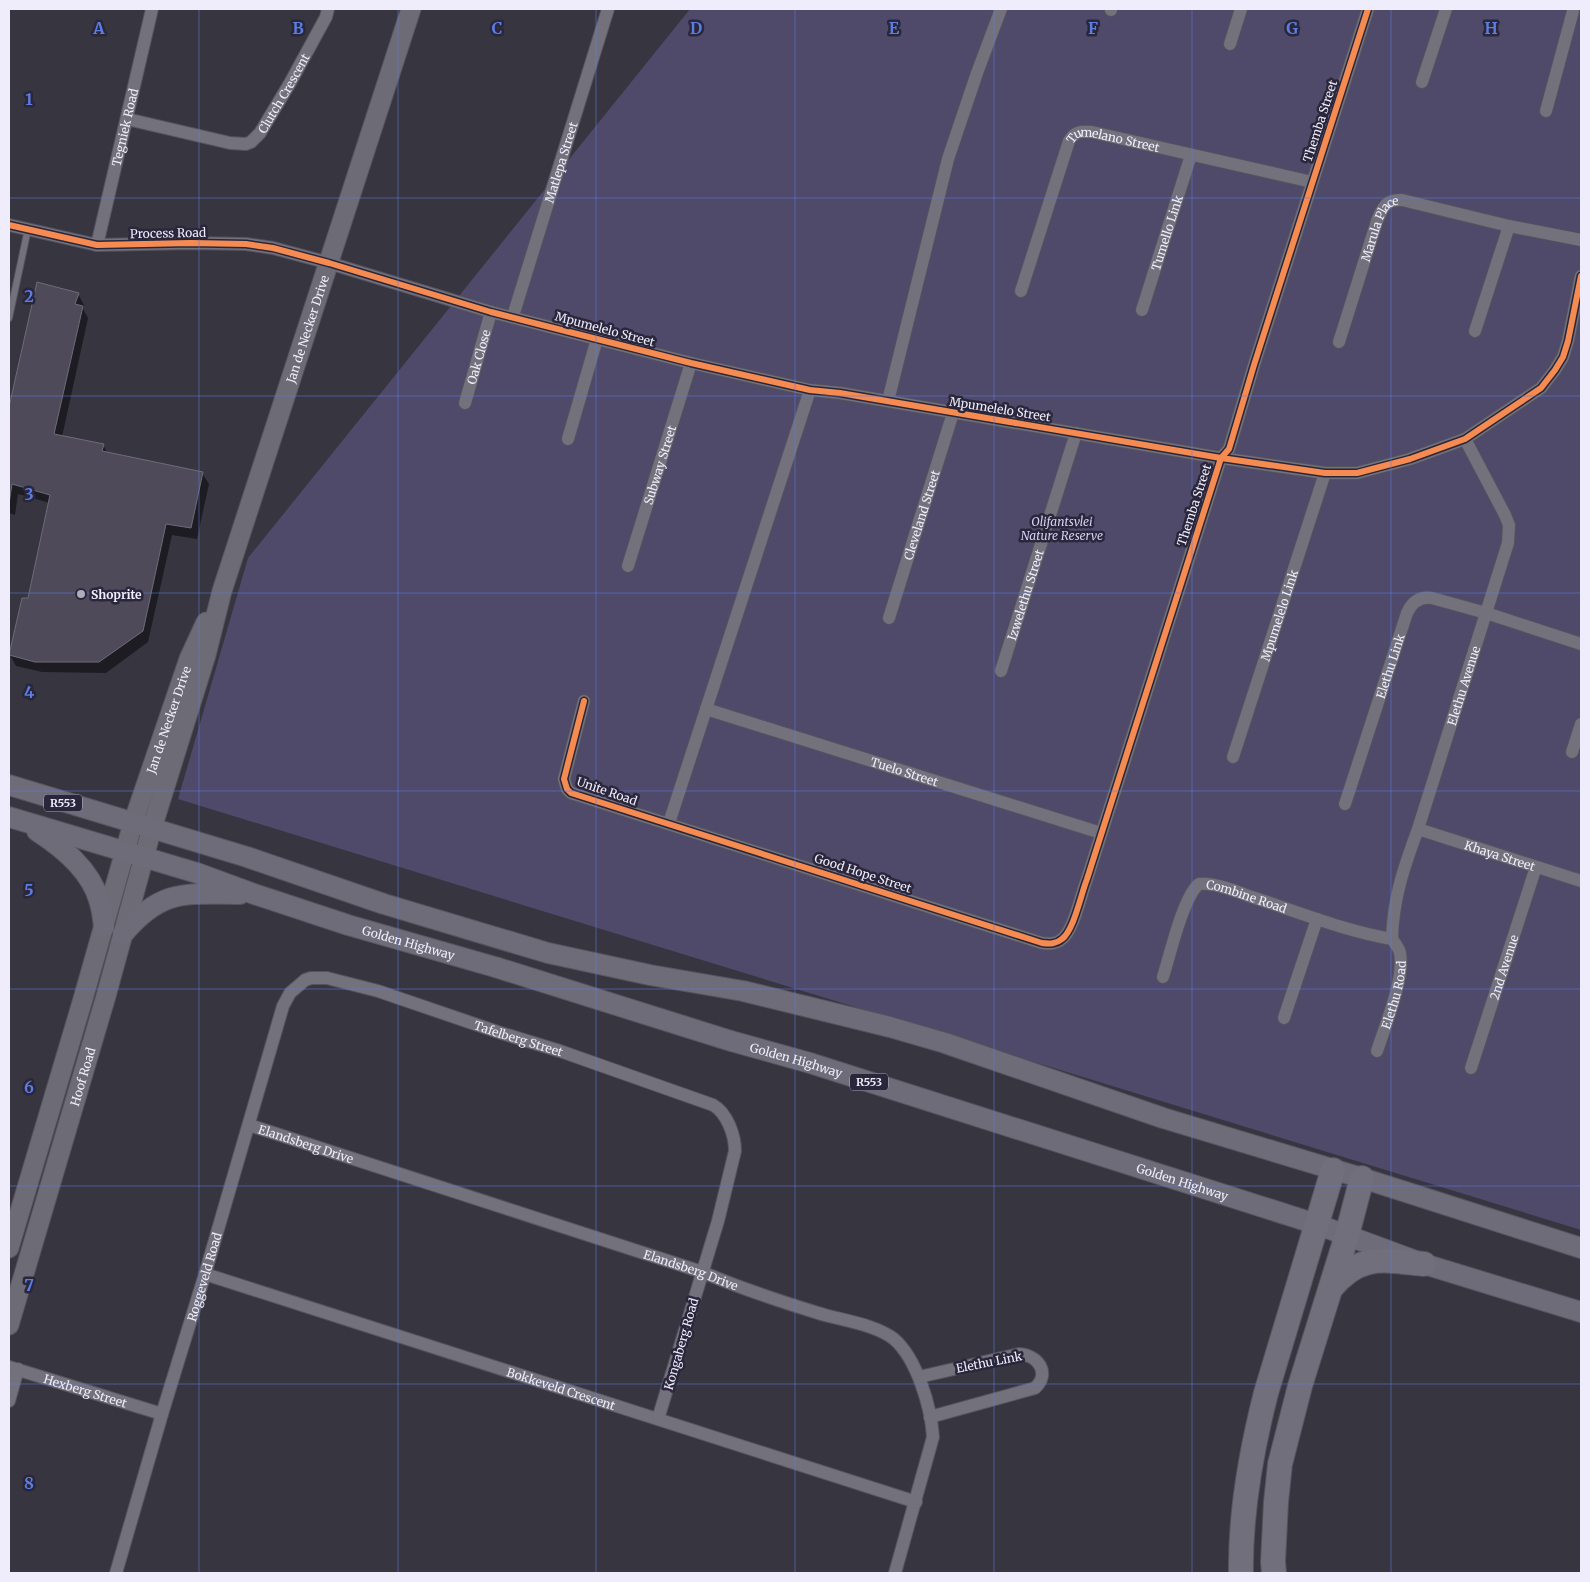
<svg xmlns="http://www.w3.org/2000/svg" width="1590" height="1582" viewBox="0 0 1590 1582" font-family="Merriweather,serif">
<style>
.green{fill:#4f496a}
.shadow{fill:#0007}
.building{fill:#4e4a5a;stroke:#6e6c76}
.lines{fill:none;stroke-linecap:round;stroke-linejoin:round}
.service-casing{stroke:#55535e;stroke-width:8}
.minor-casing{stroke:#55535e;stroke-width:14}
.secondary-casing{stroke:#55535e;stroke-width:21}
.primary-casing{stroke:#55535e;stroke-width:22}
.motorway-casing{stroke:#55535e;stroke-width:26}
.service{stroke:#73717c;stroke-width:6}
.minor{stroke:#73717c;stroke-width:12}
.secondary{stroke:#6d6b76;stroke-width:19}
.primary{stroke:#6e6c78;stroke-width:20}
.motorway{stroke:#726f7c;stroke-width:24}
.cycleway-casing{stroke:#2a263b;stroke-width:9}
.cycleway{stroke:#f68b52;stroke-width:6}
.grid{fill:none;stroke:#5c7ee3;stroke-width:1;stroke-opacity:0.55}
.poi-dot{fill:#afadba;stroke:#2a263b;stroke-width:2}
.labels{text-anchor:middle;dominant-baseline:central;stroke-width:5;stroke-linejoin:round;paint-order:stroke}
.shield{fill:#2a263b;stroke:#b4b1c2;stroke-width:1}
.shield-label{font-size:11px;font-weight:bold;fill:#efedfc}
.street-label{font-size:12px;fill:#efedfc;stroke:#2a263b}
.park-label{font-size:12px;font-style:italic;fill:#d5cff3;stroke:#2a263b}
.poi-label{font-size:12px;font-weight:bold;fill:#efedfc;stroke:#2a263b;text-anchor:start}
.grid-label{font-size:16px;text-anchor:middle;font-weight:bold;fill:#5c7ee3;stroke:#2a263b;stroke-width:5;stroke-linejoin:round;paint-order:stroke}
</style>
<rect width="100%" height="100%" fill="#373540"/>
<path class="green" d="M 690,9 L 1581,9 L 1581,1230 L 178,799 L 248,558 Z"/>
<path class="shadow" d="M 38,283 L 78,294 L 84,305 L 83,309 L 88,318 L 62,437 L 103,445 L 108,454 L 202,473 L 209,484 L 197,539 L 172,535 L 148,642 L 106,673 L 42,672 L 16,666 L 10,655 L 28,600 L 50,503 L 18,494 L 15,515 L 9,513 L 9,413 Z"/>
<path class="building" d="M 37,282 L 79,293 L 75,304 L 83,306 L 54,434 L 104,444 L 102,451 L 203,472 L 191,528 L 166,524 L 143,631 L 99,662 L 35,662 L 9,655 L 22,598 L 28,598 L 50,495 L 12,484 L 9,504 L 9,407 Z"/>
<g class="lines">
<g class="service-casing">
<path id="service" d="M 9,318 L 28,229"/>
</g>
<g class="minor-casing">
<g id="minor">
<path d="M 1111,10 L 1111,9"/>
<path d="M 1230,44 L 1241,9"/>
<path d="M 1422,82 L 1446,9"/>
<path d="M 1546,111 L 1573,11"/>
<path id="s1" d="M 127,119 L 230,143 L 246,144 L 251,142 L 260,133 L 290,83 L 326,17 L 328,9"/>
<path d="M 9,225 L 97,245 L 191,243 L 246,244 L 273,248 L 329,263 L 491,312 L 691,363 L 810,390 L 840,393 L 1221,458 L 1325,473 L 1357,473 L 1410,459 L 1465,439 L 1541,388 L 1555,370 L 1563,357 L 1568,341 L 1581,276"/>
<path id="s2" d="M 97,245 L 152,9"/>
<path id="s3" d="M 1021,291 L 1069,141 C 1075,131 1081,131 1092,132 L 1312,182"/>
<path id="s4" d="M 1142,310 L 1191,155"/>
<path id="s5" d="M 513,316 L 608,9"/>
<path d="M 1475,331 L 1509,226"/>
<path id="s6" d="M 1339,342 L 1377,221 C 1383,207 1386,199 1402,200 L 1509,226 L 1581,240"/>
<path d="M 888,401 L 948,159 L 977,73 L 1001,9"/>
<path id="s7" d="M 465,403 L 491,312"/>
<path d="M 568,439 L 597,339"/>
<path id="s8" d="M 628,566 L 691,363"/>
<path id="s9" d="M 889,618 L 953,413"/>
<path id="s10" d="M 1001,671 L 1076,433"/>
<path d="M 584,701 L 564,779 L 567,789 L 571,793 L 1042,943 C 1050,944 1056,944 1062,939 C 1074,930 1081,894 1087,879 L 1221,458 L 1229,449 L 1232,439 L 1254,365 L 1368,9"/>
<path id="s11" d="M 706,709 L 1101,833"/>
<path d="M 1572,752 L 1581,724"/>
<path id="s12" d="M 1233,757 L 1325,473"/>
<path id="s13" d="M 1345,804 L 1407,613 C 1412,602 1420,596 1432,598 L 1486,613 L 1581,644"/>
<path d="M 669,823 L 810,390"/>
<path id="s14" d="M 1418,829 L 1581,881"/>
<path id="s15" d="M 1392,939 C 1393,898 1404,867 1418,829 L 1508,543 L 1509,525 L 1505,515 L 1465,439"/>
<path id="s16" d="M 1163,977 C 1170,955 1183,897 1199,884 C 1215,882 1240,893 1255,898 C 1301,913 1345,931 1392,939"/>
<path d="M 1284,1018 L 1317,919"/>
<path id="s17" d="M 1377,1051 C 1385,1026 1405,978 1400,953 C 1399,948 1395,943 1392,939"/>
<path id="s18" d="M 1471,1068 L 1536,867"/>
<path id="s19" d="M 249,1125 L 702,1272 C 740,1288 779,1301 818,1313 C 840,1320 875,1324 894,1339 C 917,1359 931,1407 933,1437 L 895,1573"/>
<path id="s20" d="M 205,1274 L 916,1502"/>
<path id="s21" d="M 9,1367 L 162,1414"/>
<path d="M 919,1377 L 1019,1354 C 1038,1355 1051,1373 1035,1388 L 930,1417"/>
<path d="M 9,1401 L 18,1369"/>
<path id="s22" d="M 116,1573 L 162,1414 L 205,1274 L 283,1006 L 290,993 L 305,980 L 311,978 L 327,978 L 378,991 L 501,1033 L 560,1051 L 713,1105 C 727,1113 735,1135 735,1151 L 718,1221 L 658,1419"/>
</g>
</g>
<g class="secondary-casing">
<g id="secondary">
<path id="s23" d="M 9,1248 L 83,999 L 133,823 L 189,659 L 206,622"/>
<path id="s24" d="M 9,1325 L 106,996 L 152,828 L 206,655 L 222,591 L 411,9"/>
</g>
</g>
<g class="primary-casing">
<g id="primary">
<path d="M 9,785 L 247,857 L 384,904 L 548,953 L 650,975 L 743,991 L 890,1027 L 945,1043 L 1163,1118 L 1362,1178 L 1581,1248"/>
<path id="s25" d="M 9,817 L 197,873 L 254,894 L 348,925 L 495,967 L 731,1041 L 810,1063 L 1316,1224 L 1424,1264 L 1581,1312"/>
<path d="M 37,831 C 62,847 90,869 99,900 C 102,909 103,918 104,927"/>
<path d="M 123,934 C 162,888 185,894 240,894"/>
</g>
</g>
<g class="motorway-casing">
<path id="motorway" d="M 1331,1288 C 1360,1253 1383,1260 1424,1264
M 1241,1573 C 1240,1512 1251,1452 1266,1393 L 1333,1170
M 1274,1573 L 1273,1562 L 1276,1502 L 1280,1464 L 1300,1386 L 1347,1235 L 1362,1178"/>
</g>
<use href="#service" class="service"/>
<use href="#minor" class="minor"/>
<use href="#secondary" class="secondary"/>
<use href="#primary" class="primary"/>
<use href="#motorway" class="motorway"/>
<g class="cycleway-casing">
<path id="cycleway" d="M 9,225 L 97,245 L 191,243 L 246,244 L 273,248 L 329,263 L 491,312 L 691,363 L 810,390 L 840,393 L 1221,458 L 1325,473 L 1357,473 L 1410,459 L 1465,439 L 1541,388 L 1555,370 L 1563,357 L 1568,341 L 1581,276
M 584,701 L 564,779 L 567,789 L 571,793 L 1042,943 C 1050,944 1056,944 1062,939 C 1074,930 1081,894 1087,879 L 1221,458 L 1229,449 L 1232,439 L 1254,365 L 1368,9"/>
</g>
<use href="#cycleway" class="cycleway"/>
</g>
<path class="grid" d="M 199,9 L 199,1573M 398,9 L 398,1573M 596,9 L 596,1573M 795,9 L 795,1573M 994,9 L 994,1573M 1192,9 L 1192,1573M 1391,9 L 1391,1573M 9,198 L 1581,198M 9,396 L 1581,396M 9,593 L 1581,593M 9,791 L 1581,791M 9,989 L 1581,989M 9,1186 L 1581,1186M 9,1384 L 1581,1384"/>
<circle class="poi-dot" cx="81" cy="594" r="5"/>
<g class="labels">
<g class="shield">
<rect x="44" y="794.5" width="38" height="17" rx="4"/>
<rect x="850" y="1073.5" width="38" height="17" rx="4"/>
</g>
<g class="shield-label">
<text x="63" y="803">R553</text>
<text x="869" y="1082">R553</text>
</g>
<g class="street-label">
<text stroke="none"><textPath href="#s1" startOffset="186">Clutch Crescent</textPath></text>
<text transform="translate(1320 121) rotate(-72)">Themba Street</text>
<text stroke="none"><textPath href="#s2" startOffset="121">Tegniek Road</textPath></text>
<text stroke="none"><textPath href="#s3" startOffset="205">Tumelano Street</textPath></text>
<text stroke="none"><textPath href="#s5" startOffset="161">Matlepa Street</textPath></text>
<text transform="translate(168 233) rotate(-1)">Process Road</text>
<text stroke="none"><textPath href="#s4" startOffset="81">Tumello Link</textPath></text>
<text stroke="none"><textPath href="#s6" startOffset="122">Marula Place</textPath></text>
<text stroke="none"><textPath href="#s24" startOffset="1040">Jan de Necker Drive</textPath></text>
<text transform="translate(605 329) rotate(15)">Mpumelelo Street</text>
<text stroke="none"><textPath href="#s7" startOffset="48">Oak Close</textPath></text>
<text transform="translate(1000 409) rotate(9)">Mpumelelo Street</text>
<text stroke="none"><textPath href="#s8" startOffset="106">Subway Street</textPath></text>
<text transform="translate(1194 505) rotate(-72)">Themba Street</text>
<text stroke="none"><textPath href="#s9" startOffset="108">Cleveland Street</textPath></text>
<text stroke="none"><textPath href="#s10" startOffset="80">Izwelethu Street</textPath></text>
<text stroke="none"><textPath href="#s12" startOffset="149">Mpumelelo Link</textPath></text>
<text stroke="none"><textPath href="#s13" startOffset="145">Elethu Link</textPath></text>
<text stroke="none"><textPath href="#s15" startOffset="264">Elethu Avenue</textPath></text>
<text stroke="none"><textPath href="#s23" startOffset="552">Jan de Necker Drive</textPath></text>
<text stroke="none"><textPath href="#s11" startOffset="208">Tuelo Street</textPath></text>
<text transform="translate(607 791) rotate(19)">Unite Road</text>
<text stroke="none"><textPath href="#s14" startOffset="86">Khaya Street</textPath></text>
<text transform="translate(863 873) rotate(18)">Good Hope Street</text>
<text stroke="none"><textPath href="#s16" startOffset="150">Combine Road</textPath></text>
<text stroke="none"><textPath href="#s25" startOffset="419">Golden Highway</textPath></text>
<text stroke="none"><textPath href="#s18" startOffset="106">2nd Avenue</textPath></text>
<text stroke="none"><textPath href="#s17" startOffset="59">Elethu Road</textPath></text>
<text stroke="none"><textPath href="#s22" startOffset="849">Tafelberg Street</textPath></text>
<text stroke="none"><textPath href="#s25" startOffset="824">Golden Highway</textPath></text>
<text stroke="none"><textPath href="#s24" startOffset="259">Hoof Road</textPath></text>
<text stroke="none"><textPath href="#s19" startOffset="60">Elandsberg Drive</textPath></text>
<text stroke="none"><textPath href="#s25" startOffset="1229">Golden Highway</textPath></text>
<text stroke="none"><textPath href="#s19" startOffset="465">Elandsberg Drive</textPath></text>
<text stroke="none"><textPath href="#s22" startOffset="309">Roggeveld Road</textPath></text>
<text transform="translate(681 1344) rotate(-74)">Kongaberg Road</text>
<text transform="translate(989 1362) rotate(-11)">Elethu Link</text>
<text stroke="none"><textPath href="#s20" startOffset="374">Bokkeveld Crescent</textPath></text>
<text stroke="none"><textPath href="#s21" startOffset="80">Hexberg Street</textPath></text>
</g>
<g class="park-label">
<text x="1062" y="521">Olifantsvlei<tspan x="1062" dy="14">Nature Reserve</tspan></text>
</g>
<g class="poi-label">
<text x="91" y="594">Shoprite</text>
</g>
</g>
<g class="grid-label">
<text x="99" y="34">A</text>
<text x="298" y="34">B</text>
<text x="497" y="34">C</text>
<text x="696" y="34">D</text>
<text x="894" y="34">E</text>
<text x="1093" y="34">F</text>
<text x="1292" y="34">G</text>
<text x="1491" y="34">H</text>
<text x="29" y="105">1</text>
<text x="29" y="302">2</text>
<text x="29" y="500">3</text>
<text x="29" y="698">4</text>
<text x="29" y="896">5</text>
<text x="29" y="1093">6</text>
<text x="29" y="1291">7</text>
<text x="29" y="1489">8</text>
</g>
<rect width="1590" height="1582" fill="none" stroke="#efedfc" stroke-width="20"/>
</svg>
